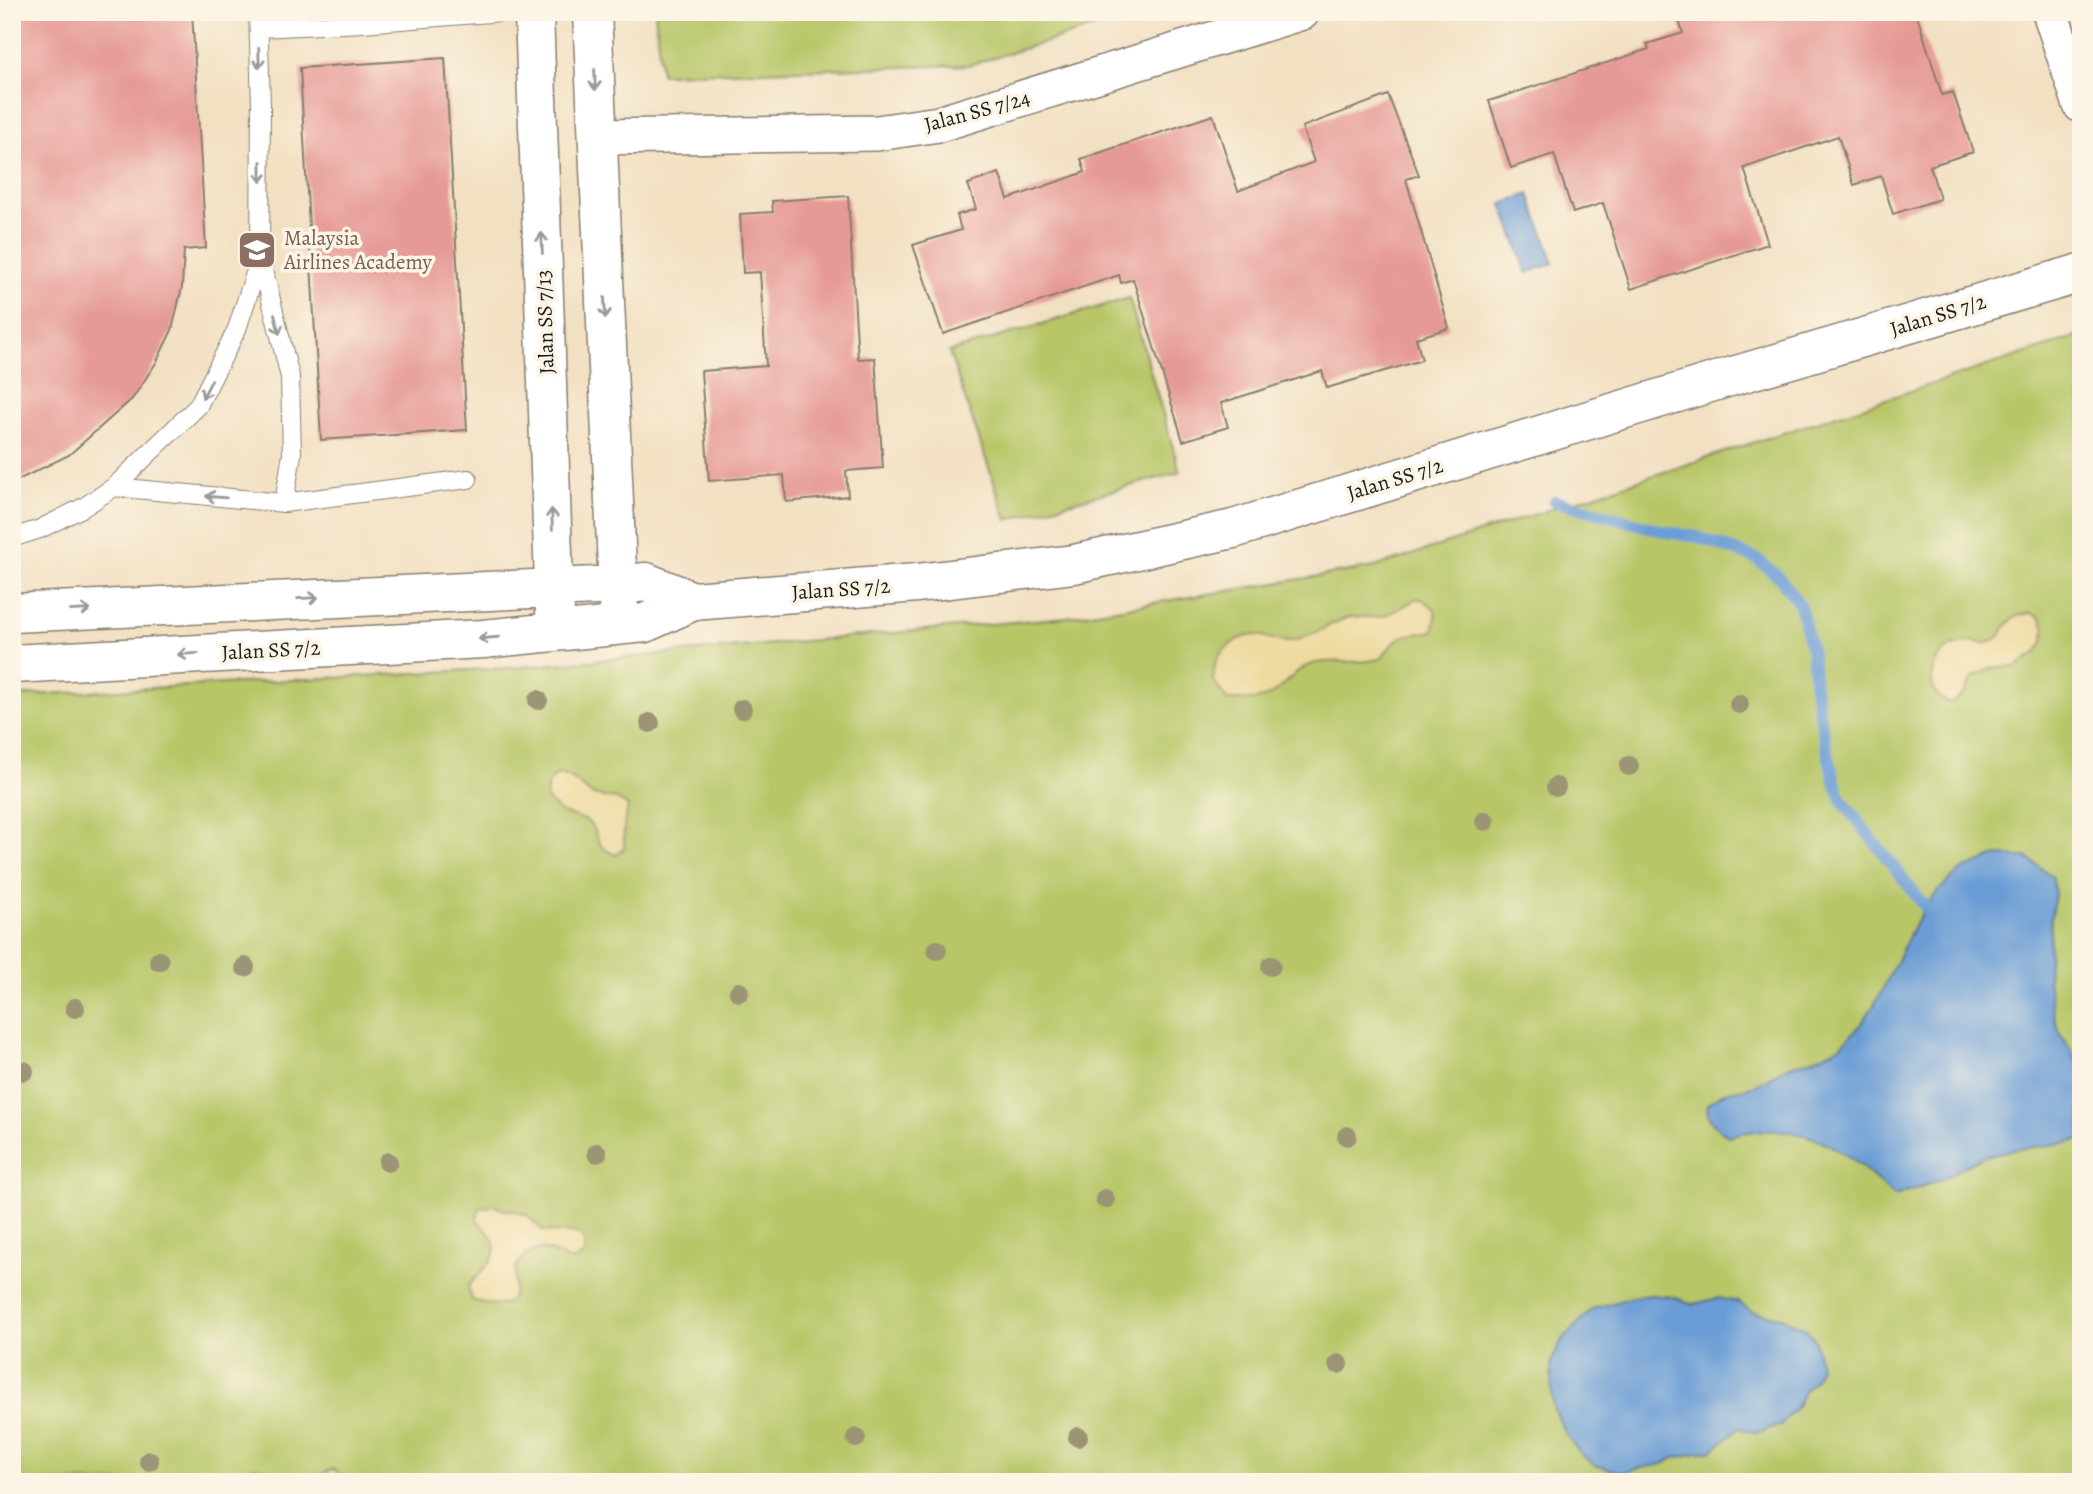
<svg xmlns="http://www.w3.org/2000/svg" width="2093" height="1494" viewBox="0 0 2093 1494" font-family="Alegreya,serif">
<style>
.green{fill:#b8c668;stroke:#6a7142;stroke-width:2}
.sand{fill:#eeda9e;stroke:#857b5d;stroke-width:2}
.water{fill:#6a9dd5;stroke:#435c78;stroke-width:2}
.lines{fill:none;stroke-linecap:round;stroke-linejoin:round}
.stream{stroke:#6a9dd5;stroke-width:12}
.building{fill:#e69a95}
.service-casing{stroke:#877e6f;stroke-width:20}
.minor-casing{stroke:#877e6f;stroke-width:38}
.tertiary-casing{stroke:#877e6f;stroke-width:41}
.service{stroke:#fff;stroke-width:18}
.minor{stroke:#fff;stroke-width:35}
.tertiary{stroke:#fff;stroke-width:38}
.tree{fill:#9b9576}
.oneway{stroke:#999}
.labels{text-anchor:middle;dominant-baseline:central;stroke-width:7;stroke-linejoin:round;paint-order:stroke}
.street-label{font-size:21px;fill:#1c1c1c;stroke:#fcf5e5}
.education-label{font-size:21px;fill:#785e54;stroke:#fcf5e5;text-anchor:start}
</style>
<rect width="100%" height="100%" fill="#fcf5e5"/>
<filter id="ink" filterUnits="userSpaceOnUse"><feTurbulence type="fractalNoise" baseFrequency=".0143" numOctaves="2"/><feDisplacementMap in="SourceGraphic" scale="14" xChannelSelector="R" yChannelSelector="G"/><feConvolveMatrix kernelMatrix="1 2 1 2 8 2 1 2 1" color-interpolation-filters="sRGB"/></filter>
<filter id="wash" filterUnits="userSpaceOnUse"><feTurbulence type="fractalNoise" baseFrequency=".00686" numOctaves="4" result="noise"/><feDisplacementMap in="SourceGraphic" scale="28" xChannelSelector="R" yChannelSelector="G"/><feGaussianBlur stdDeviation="1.57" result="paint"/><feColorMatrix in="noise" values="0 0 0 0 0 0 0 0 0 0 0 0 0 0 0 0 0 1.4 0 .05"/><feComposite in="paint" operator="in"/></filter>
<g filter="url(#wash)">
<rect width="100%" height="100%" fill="#f2e0c2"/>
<path class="green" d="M 655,12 L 1146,12 L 969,65 L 661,74 Z
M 1129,298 L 1180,472 L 1007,520 L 949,352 Z
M 2081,335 L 2081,1482 L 12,1482 L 12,696 L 523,667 L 1067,617 L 1375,567 Z"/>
<path class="sand" d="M 1418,598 L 1425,601 L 1435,609 L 1436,618 L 1433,631 C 1402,638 1401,629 1382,658 C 1359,666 1337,658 1313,664 C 1295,668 1286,686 1270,695 C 1258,702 1240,700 1227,700 L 1213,680 C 1214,675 1214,669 1215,664 C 1220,649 1241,634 1257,635 C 1269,636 1277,644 1293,641 C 1313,637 1328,624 1347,618 C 1357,615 1369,618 1379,617 C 1392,615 1406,604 1418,598 Z
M 2031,613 L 2040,618 L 2045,628 L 2043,642 L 2036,653 L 2016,666 L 1993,668 L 1973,677 L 1963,695 L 1951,703 C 1926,697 1927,665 1945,651 C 1951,645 1963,642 1971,642 C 1976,641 1983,644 1988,643 C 2008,638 2001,615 2031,613 Z
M 560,774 L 571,778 L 592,795 L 617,799 L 628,806 L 624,825 L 624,848 L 617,855 C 592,847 602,837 589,823 C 583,816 571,817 563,813 C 556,810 552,804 547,799 C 546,786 547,780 560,774 Z
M 493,1205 L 505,1210 L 517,1211 L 528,1216 L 543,1231 L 580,1234 L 585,1245 L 583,1256 L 572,1261 C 563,1258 554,1252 546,1250 C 540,1248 535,1250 530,1253 C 511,1264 517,1274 514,1291 C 511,1312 485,1304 472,1300 L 468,1287 C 477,1273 504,1258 492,1238 C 488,1231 482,1226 477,1220 L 479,1209 Z
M 254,1467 C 272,1468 291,1481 305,1479 C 315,1478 324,1473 333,1469 L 340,1474 L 346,1482 L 235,1482 L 242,1470 Z"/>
<path class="water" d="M 1529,194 L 1554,263 L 1527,273 L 1502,204 Z
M 1996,856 L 2026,857 L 2052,876 L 2055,894 L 2051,917 L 2048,981 L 2054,1017 L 2059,1031 L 2081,1067 L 2081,1138 L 2072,1142 L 2011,1150 L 1982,1157 L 1940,1180 L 1895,1196 C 1881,1185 1868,1171 1853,1160 C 1814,1131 1774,1124 1728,1136 C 1715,1126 1705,1121 1708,1103 C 1714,1099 1720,1095 1726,1092 C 1734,1089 1744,1089 1752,1086 C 1764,1082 1774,1073 1785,1068 C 1803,1060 1824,1058 1840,1046 C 1895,1001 1901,911 1961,871 C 1971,865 1985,861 1996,856 Z
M 1652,1295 L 1673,1297 L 1694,1304 L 1718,1298 L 1738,1302 L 1753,1312 L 1782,1317 L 1808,1330 L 1815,1341 L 1820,1367 L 1814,1381 L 1804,1391 L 1798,1405 L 1781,1425 L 1757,1433 L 1738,1428 L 1713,1450 L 1674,1458 L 1663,1464 L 1622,1472 L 1594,1465 L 1579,1452 L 1567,1436 L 1553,1407 L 1551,1381 L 1551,1362 L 1562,1340 L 1592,1309 L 1633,1297 Z"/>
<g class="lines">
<path class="stream" d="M 1555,501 L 1666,532 L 1698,537 L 1757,559 L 1779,577 L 1800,605 L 1812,653 L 1815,689 L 1824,737 L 1835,782 L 1842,801 L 1926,908"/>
</g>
<g id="blocks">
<path class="building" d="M 12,12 L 192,12 L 206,248 L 184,250 L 182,287 L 172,330 L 156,363 L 132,399 L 69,455 L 12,483 Z
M 1676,12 L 1721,12 L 1724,21 L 1753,12 L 1916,12 L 1942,95 L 1953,92 L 1973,152 L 1930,166 L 1940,199 L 1893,214 L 1881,176 L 1854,185 L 1838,136 L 1744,168 L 1768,244 L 1631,289 L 1603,203 L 1573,213 L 1554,154 L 1511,168 L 1489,101 L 1649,49 L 1647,44 L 1683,33 Z
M 445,58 L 467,430 L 321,440 L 300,68 Z
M 1388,95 L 1419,175 L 1406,179 L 1449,328 L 1416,338 L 1422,360 L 1327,388 L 1322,371 L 1221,403 L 1228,427 L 1183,441 L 1133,279 L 1121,283 L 1119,275 L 943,334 L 913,245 L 961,230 L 957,215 L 976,209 L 968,184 L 999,173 L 1008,199 L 1085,172 L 1081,159 L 1213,115 L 1238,191 L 1314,162 L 1302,127 Z
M 848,196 L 858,359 L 875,358 L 883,468 L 846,471 L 848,496 L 786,502 L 784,475 L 709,481 L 701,371 L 766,366 L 760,272 L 743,273 L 740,214 L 773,212 L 772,201 Z"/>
</g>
</g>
<g filter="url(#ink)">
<use href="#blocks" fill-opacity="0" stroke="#877e6f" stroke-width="2"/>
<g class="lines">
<g class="service-casing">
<path id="service" d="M 259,28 L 363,23 L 502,12
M 261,259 L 290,377 L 292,454 L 284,503
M 114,487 L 284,503 L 468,479
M 12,538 L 40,529 L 84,507 L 114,487 L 198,406 L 237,329 L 260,258 L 261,104 L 258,12"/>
</g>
<g class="minor-casing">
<path id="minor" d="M 2050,12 L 2081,105
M 597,137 L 877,133 L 939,124 L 1302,12"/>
</g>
<g class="tertiary-casing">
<path id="tertiary" d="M 534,12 L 555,612
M 592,12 L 619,612
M 12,613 L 618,585 L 646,582 L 693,601
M 12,664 L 483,639 L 645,623 L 693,601 L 917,583 L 1074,564 L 1233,529 L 1723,379 L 2081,273"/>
</g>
<use href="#service" class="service"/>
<use href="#minor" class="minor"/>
<use href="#tertiary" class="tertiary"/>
</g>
<g class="tree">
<circle cx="538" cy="700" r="10"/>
<circle cx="1739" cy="704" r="10"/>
<circle cx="742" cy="709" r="10"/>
<circle cx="650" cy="723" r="10"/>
<circle cx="1629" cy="766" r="10"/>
<circle cx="1556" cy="787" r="10"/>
<circle cx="1485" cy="821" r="10"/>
<circle cx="937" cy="950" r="10"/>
<circle cx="159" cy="961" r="10"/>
<circle cx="1271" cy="966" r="10"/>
<circle cx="245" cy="967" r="10"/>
<circle cx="739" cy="992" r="10"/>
<circle cx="75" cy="1008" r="10"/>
<circle cx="24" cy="1071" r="10"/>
<circle cx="1347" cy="1136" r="10"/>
<circle cx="597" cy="1153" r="10"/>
<circle cx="388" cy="1162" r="10"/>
<circle cx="1105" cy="1199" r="10"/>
<circle cx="1338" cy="1364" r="10"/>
<circle cx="1078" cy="1437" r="10"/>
<circle cx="856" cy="1438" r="10"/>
<circle cx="149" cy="1461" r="10"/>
</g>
<defs><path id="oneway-shaft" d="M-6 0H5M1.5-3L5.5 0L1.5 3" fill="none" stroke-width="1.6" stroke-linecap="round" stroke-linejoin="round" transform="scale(1.75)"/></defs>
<g class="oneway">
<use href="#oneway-shaft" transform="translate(259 58) rotate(88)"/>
<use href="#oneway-shaft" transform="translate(595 80) rotate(88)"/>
<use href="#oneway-shaft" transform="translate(261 172) rotate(90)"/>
<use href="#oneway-shaft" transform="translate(542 243) rotate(-92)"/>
<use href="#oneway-shaft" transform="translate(605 308) rotate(87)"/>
<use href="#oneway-shaft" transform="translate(277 324) rotate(76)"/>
<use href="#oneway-shaft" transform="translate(207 389) rotate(117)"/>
<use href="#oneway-shaft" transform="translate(216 497) rotate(-175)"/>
<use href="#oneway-shaft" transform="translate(552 519) rotate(-92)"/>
<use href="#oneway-shaft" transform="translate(308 598) rotate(-3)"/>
<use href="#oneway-shaft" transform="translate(80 610) rotate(-3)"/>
<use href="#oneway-shaft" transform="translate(489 638) rotate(175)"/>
<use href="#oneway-shaft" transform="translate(188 654) rotate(177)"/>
</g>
</g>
<defs>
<g id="university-square" transform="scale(2.0125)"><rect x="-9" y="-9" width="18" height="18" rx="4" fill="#8d6e63" stroke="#fcf5e5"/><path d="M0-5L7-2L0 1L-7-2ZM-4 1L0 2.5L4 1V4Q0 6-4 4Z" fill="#fff"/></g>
</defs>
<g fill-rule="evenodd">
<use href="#university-square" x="257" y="250"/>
</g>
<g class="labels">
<g class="street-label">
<text transform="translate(977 111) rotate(-15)">Jalan SS 7/24</text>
<text transform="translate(1938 315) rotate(-17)">Jalan SS 7/2</text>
<text transform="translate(545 322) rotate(-92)">Jalan SS 7/13</text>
<text transform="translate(1395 479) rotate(-17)">Jalan SS 7/2</text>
<text transform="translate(841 589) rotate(-4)">Jalan SS 7/2</text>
<text transform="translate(271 650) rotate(-3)">Jalan SS 7/2</text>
</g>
<g class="education-label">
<text x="284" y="238">Malaysia<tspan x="284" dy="24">Airlines Academy</tspan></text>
</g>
</g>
<rect width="2093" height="1494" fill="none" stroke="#fcf5e5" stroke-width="42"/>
</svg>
